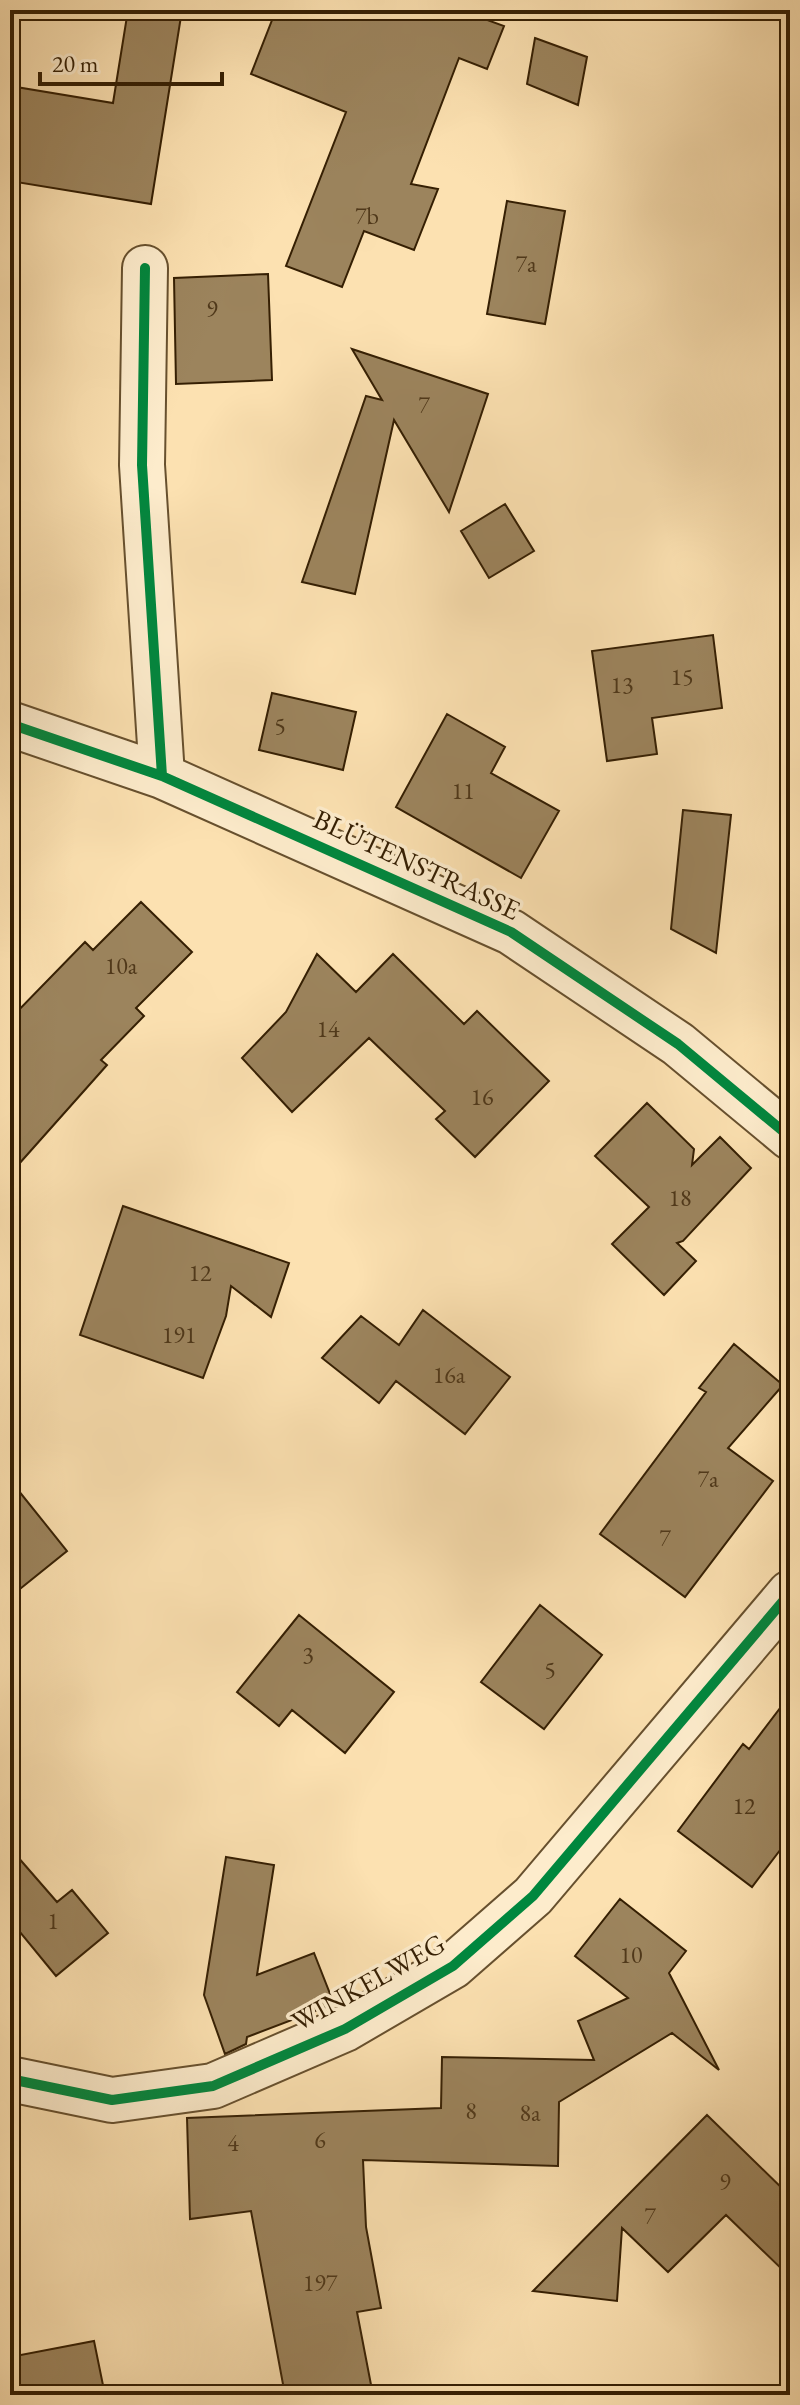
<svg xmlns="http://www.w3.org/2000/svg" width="800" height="2405" viewBox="0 0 800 2405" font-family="'EB Garamond',serif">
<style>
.building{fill:#9c845d;stroke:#351f03;stroke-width:2}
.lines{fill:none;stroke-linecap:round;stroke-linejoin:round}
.street-casing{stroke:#67502e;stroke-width:48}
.street{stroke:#fdeccc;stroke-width:44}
.cycleway-casing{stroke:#fdeccc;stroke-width:15}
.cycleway{stroke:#00873e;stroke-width:10}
.labels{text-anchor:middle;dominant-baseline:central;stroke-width:7;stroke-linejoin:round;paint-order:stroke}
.number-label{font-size:24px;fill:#4f381a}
.street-label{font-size:28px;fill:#351f03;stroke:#fdeccc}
</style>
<rect width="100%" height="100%" fill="#fce1b1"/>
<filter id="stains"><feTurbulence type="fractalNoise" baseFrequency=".0025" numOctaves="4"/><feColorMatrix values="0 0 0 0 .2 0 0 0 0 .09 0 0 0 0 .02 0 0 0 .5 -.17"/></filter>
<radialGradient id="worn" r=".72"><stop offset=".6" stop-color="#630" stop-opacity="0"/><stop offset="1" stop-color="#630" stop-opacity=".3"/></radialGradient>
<path class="building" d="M 128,10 L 182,10 L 151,204 L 10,181 L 10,86 L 113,103 Z
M 276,10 L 478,10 L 476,16 L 504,26 L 487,69 L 459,58 L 411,184 L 438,189 L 414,250 L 364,231 L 342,287 L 286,266 L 346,112 L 251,74 Z
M 535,38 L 587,57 L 578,105 L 527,84 Z
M 507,201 L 565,211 L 545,324 L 487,314 Z
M 268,274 L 272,380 L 176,384 L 174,278 Z
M 352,349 L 488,394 L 449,512 L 394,420 L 355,594 L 302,582 L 366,396 L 382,400 Z
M 505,504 L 534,551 L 489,578 L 461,531 Z
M 713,635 L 722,708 L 652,718 L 657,754 L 607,761 L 592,651 Z
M 272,693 L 356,712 L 343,770 L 259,750 Z
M 447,714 L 505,747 L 491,773 L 559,811 L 521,878 L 396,807 Z
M 683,810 L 731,815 L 716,953 L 671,929 Z
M 141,902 L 192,952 L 136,1008 L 144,1016 L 101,1060 L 107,1065 L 10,1174 L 10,1019 L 85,942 L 93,950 Z
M 317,954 L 356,992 L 393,954 L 464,1024 L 477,1011 L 549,1081 L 475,1157 L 436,1119 L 445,1111 L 369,1038 L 292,1112 L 242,1058 L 286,1012 Z
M 647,1103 L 694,1149 L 692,1165 L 720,1137 L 751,1168 L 683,1241 L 677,1243 L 696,1261 L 664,1295 L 612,1244 L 649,1207 L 595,1156 Z
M 123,1206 L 289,1263 L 271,1317 L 231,1286 L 226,1316 L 203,1378 L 80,1335 Z
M 423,1310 L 510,1377 L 465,1434 L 396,1381 L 379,1403 L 322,1358 L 361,1316 L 399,1345 Z
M 734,1344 L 783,1385 L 728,1448 L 773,1481 L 685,1597 L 600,1534 L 706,1392 L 699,1388 Z
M 10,1480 L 67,1551 L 10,1597 Z
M 540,1605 L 602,1655 L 544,1729 L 481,1682 Z
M 299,1615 L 394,1692 L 345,1753 L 292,1710 L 279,1726 L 237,1692 Z
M 790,1695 L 790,1837 L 752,1887 L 678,1831 L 743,1744 L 749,1749 Z
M 10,1848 L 57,1902 L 72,1890 L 108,1933 L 56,1976 L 10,1920 Z
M 226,1857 L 274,1865 L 257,1975 L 314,1953 L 334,2004 L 247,2037 L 246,2044 L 225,2054 L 204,1995 Z
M 620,1899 L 686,1951 L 669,1973 L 719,2070 L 672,2033 L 559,2102 L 558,2166 L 363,2160 L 366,2227 L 381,2308 L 357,2312 L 373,2395 L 285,2395 L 251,2211 L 190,2219 L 187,2118 L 441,2108 L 442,2057 L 594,2060 L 578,2021 L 628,1998 L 575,1956 Z
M 707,2115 L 790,2196 L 790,2277 L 726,2215 L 668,2272 L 622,2228 L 617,2301 L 533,2291 Z
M 94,2341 L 105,2395 L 10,2395 L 10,2357 Z"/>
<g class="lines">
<g class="street-casing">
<path id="street" d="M 145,268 L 142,465 L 162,776
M 10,724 L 162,776 L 511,932 L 678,1044 L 790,1137
M 10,2079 L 112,2100 L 213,2086 L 345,2029 L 453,1966 L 533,1896 L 790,1593"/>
</g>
<use href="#street" class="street"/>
<g class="cycleway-casing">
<path id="cycleway" d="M 145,268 L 142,465 L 162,776
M 10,724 L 162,776 L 511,932 L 678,1044 L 790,1137
M 10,2079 L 112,2100 L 213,2086 L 345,2029 L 453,1966 L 533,1896 L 790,1593"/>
</g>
<use href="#cycleway" class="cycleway"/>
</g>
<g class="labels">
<g class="number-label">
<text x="367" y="215">7b</text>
<text x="526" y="263">7a</text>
<text x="212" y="308">9</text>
<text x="424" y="404">7</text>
<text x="682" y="676">15</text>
<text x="622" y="684">13</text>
<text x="280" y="725">5</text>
<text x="463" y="790">11</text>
<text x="121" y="965">10a</text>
<text x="328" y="1028">14</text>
<text x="482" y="1096">16</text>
<text x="680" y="1197">18</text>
<text x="200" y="1272">12</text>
<text x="179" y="1334">191</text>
<text x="449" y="1374">16a</text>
<text x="708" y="1478">7a</text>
<text x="665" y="1537">7</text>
<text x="308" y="1654">3</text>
<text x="550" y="1669">5</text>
<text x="744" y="1805">12</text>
<text x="53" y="1920">1</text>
<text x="631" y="1954">10</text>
<text x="471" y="2110">8</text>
<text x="530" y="2112">8a</text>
<text x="320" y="2139">6</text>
<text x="233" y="2142">4</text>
<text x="725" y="2181">9</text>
<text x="650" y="2215">7</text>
<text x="320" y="2282">197</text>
</g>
<g class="street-label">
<text transform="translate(417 864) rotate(25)">BLÜTENSTRASSE</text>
<text transform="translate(368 1982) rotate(-29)">WINKELWEG</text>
</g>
</g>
<rect width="800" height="2405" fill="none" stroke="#fce1b1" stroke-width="40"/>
<rect x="12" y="12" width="776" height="2381" fill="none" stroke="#351f03" stroke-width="4"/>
<rect x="20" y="20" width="760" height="2365" fill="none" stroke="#351f03" stroke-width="2"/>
<path d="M40 72v12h182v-12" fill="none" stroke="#351f03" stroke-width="4"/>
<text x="52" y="72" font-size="24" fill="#351f03" stroke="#fdeccc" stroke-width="6" paint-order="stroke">20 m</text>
<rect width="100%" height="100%" filter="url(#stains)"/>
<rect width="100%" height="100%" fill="url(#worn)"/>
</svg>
